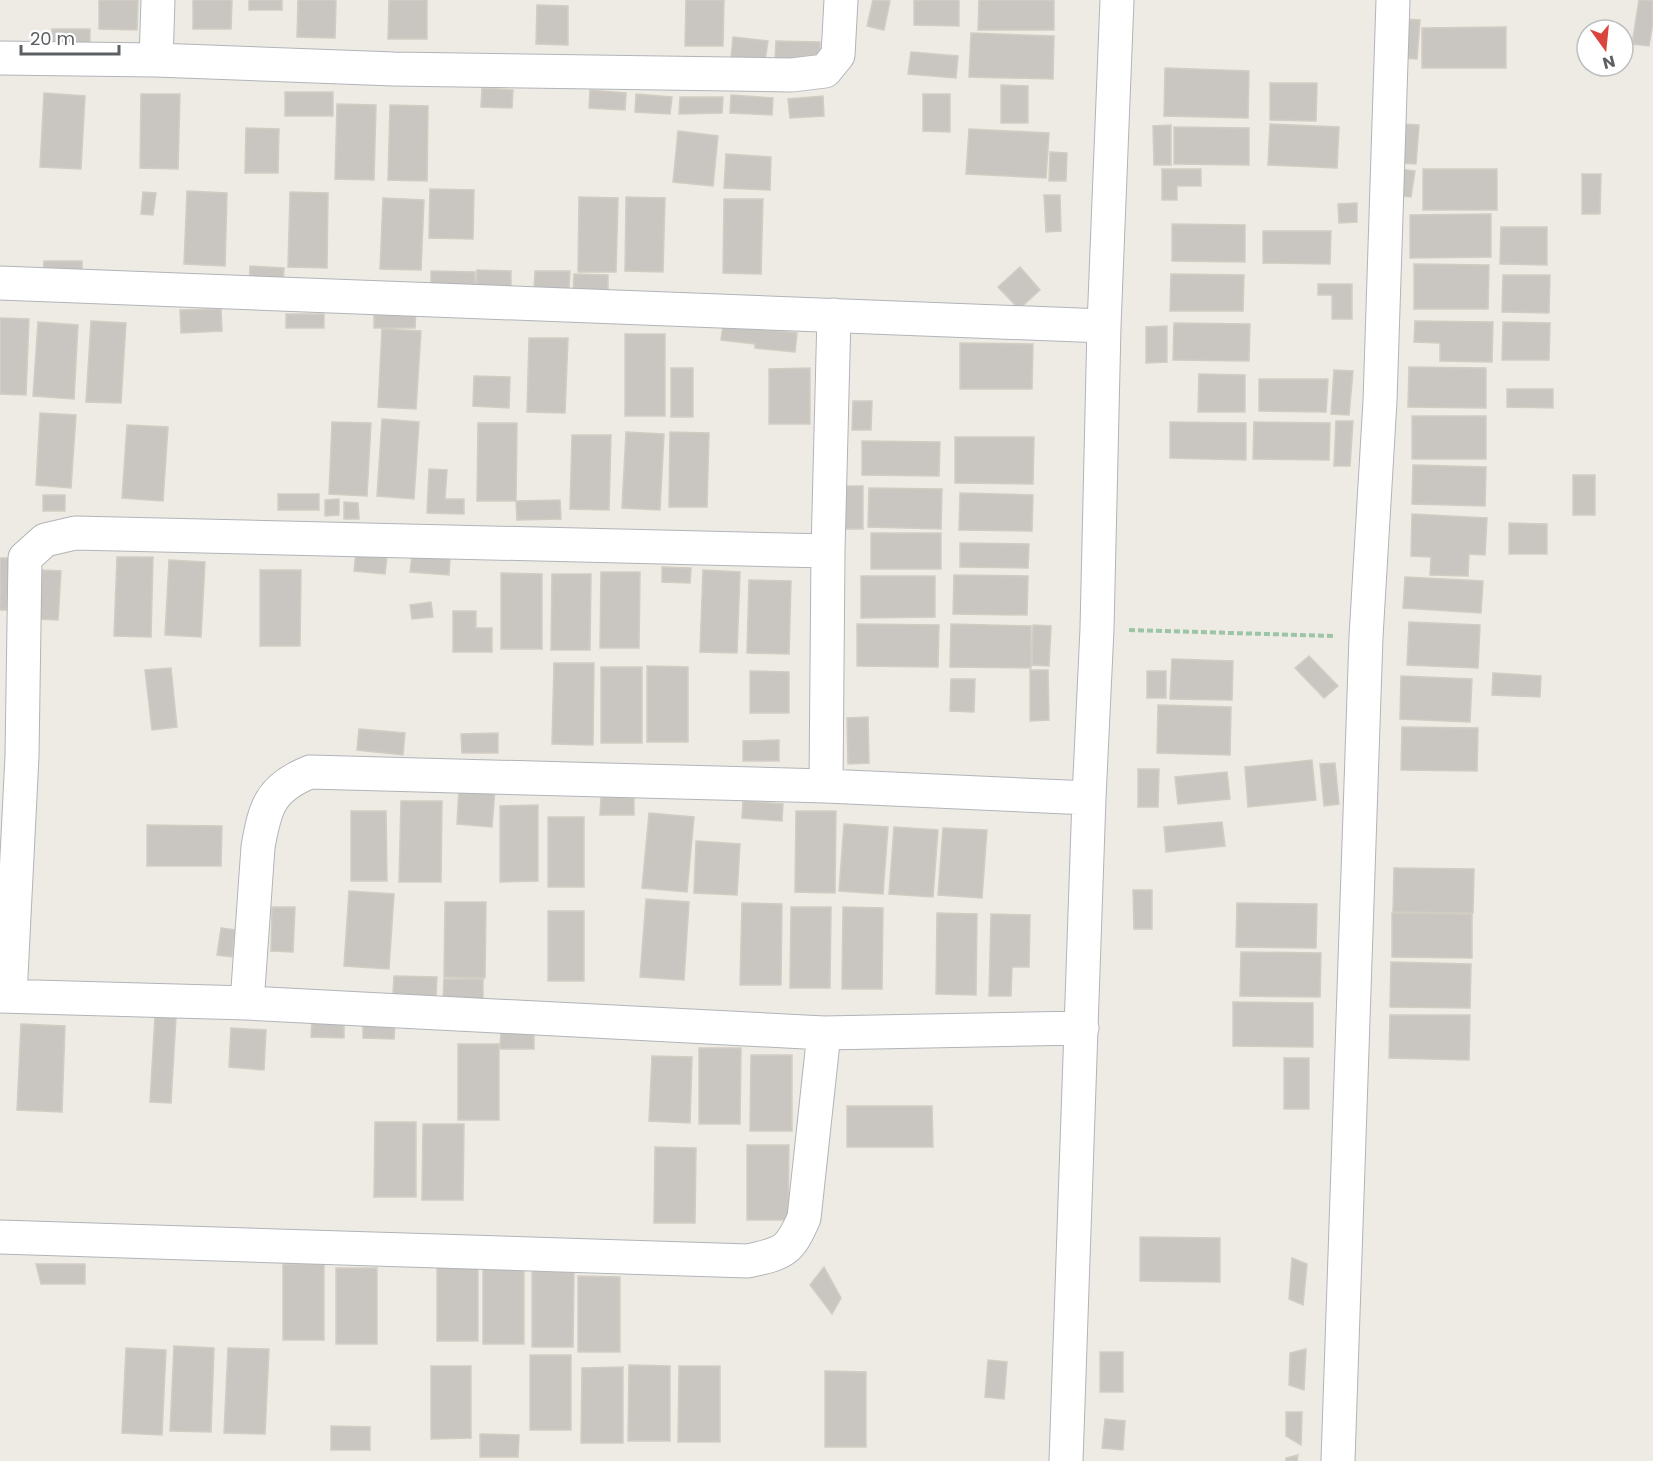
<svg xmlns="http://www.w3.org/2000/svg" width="1653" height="1461" viewBox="0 0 1653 1461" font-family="Poppins,sans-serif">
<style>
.building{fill:#c9c6c1;stroke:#d2cdc3;stroke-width:1.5}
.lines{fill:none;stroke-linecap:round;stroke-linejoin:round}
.minor-casing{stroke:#b1b4b8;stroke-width:35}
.path{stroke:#9cc4a7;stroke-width:4;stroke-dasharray:6 3;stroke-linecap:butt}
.minor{stroke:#fff;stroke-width:33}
</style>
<rect width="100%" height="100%" fill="#edebe4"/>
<path class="building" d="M 99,0 L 138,0 L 137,30 L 99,29 Z
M 193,0 L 232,0 L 231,29 L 193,29 Z
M 249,0 L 282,0 L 282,10 L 249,10 Z
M 298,0 L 336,0 L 335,38 L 297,37 Z
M 389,0 L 427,0 L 427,39 L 388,39 Z
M 686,0 L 724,0 L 723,46 L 685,46 Z
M 873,0 L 890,1 L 884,30 L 867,26 Z
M 914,0 L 959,0 L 959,26 L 914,25 Z
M 979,0 L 1054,0 L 1054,30 L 978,30 Z
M 1639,0 L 1653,0 L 1653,22 L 1649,46 L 1632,44 Z
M 537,5 L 568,6 L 568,45 L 536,44 Z
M 1403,19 L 1420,20 L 1417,59 L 1401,58 Z
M 1506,27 L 1506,68 L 1422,68 L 1422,28 Z
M 52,29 L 90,29 L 90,43 L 52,43 Z
M 971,33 L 1054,36 L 1053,79 L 969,77 Z
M 733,37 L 768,41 L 765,61 L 731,58 Z
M 776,41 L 820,42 L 820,61 L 775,59 Z
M 911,52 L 958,56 L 956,78 L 908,74 Z
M 1165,68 L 1249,71 L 1248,118 L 1164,116 Z
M 1270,83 L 1317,83 L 1316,121 L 1270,120 Z
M 1001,85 L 1028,86 L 1028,123 L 1001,123 Z
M 482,88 L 513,90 L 512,108 L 481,107 Z
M 590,90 L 626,93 L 625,110 L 589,108 Z
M 285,92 L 333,92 L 333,116 L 285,116 Z
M 44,93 L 85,96 L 81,169 L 40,167 Z
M 141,94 L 180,94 L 178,169 L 140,168 Z
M 636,94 L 672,97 L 670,114 L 635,112 Z
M 923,94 L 950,94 L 950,132 L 923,131 Z
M 731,95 L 773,98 L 772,115 L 730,113 Z
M 823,96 L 824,116 L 790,118 L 788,99 Z
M 680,97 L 723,97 L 722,113 L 679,114 Z
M 337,104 L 376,105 L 374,180 L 335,179 Z
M 390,105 L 428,106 L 427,181 L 388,180 Z
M 1270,124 L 1339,127 L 1337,168 L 1268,165 Z
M 1402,124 L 1419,125 L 1416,164 L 1400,163 Z
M 1171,125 L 1171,165 L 1154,165 L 1153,126 Z
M 1174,127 L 1249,128 L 1249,165 L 1174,164 Z
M 246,128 L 279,129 L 278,173 L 245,173 Z
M 969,129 L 1049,133 L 1046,178 L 966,174 Z
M 678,131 L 718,136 L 713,186 L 673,182 Z
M 1050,152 L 1067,153 L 1066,181 L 1049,181 Z
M 726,154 L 771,157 L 770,190 L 724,188 Z
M 1162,169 L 1201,169 L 1201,186 L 1177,186 L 1177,200 L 1162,200 Z
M 1399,169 L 1415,171 L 1411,197 L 1395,195 Z
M 1423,169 L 1497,169 L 1497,210 L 1423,210 Z
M 1582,174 L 1601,174 L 1600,214 L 1582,214 Z
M 430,189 L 474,190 L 473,239 L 429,238 Z
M 187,191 L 227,193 L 225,266 L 184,264 Z
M 143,192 L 156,193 L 153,215 L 141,214 Z
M 290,192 L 328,193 L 327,268 L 288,267 Z
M 1044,195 L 1060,195 L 1061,231 L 1046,232 Z
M 579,197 L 618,198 L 616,272 L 578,272 Z
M 626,197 L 665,198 L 663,272 L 625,271 Z
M 383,198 L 424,200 L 421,270 L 380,269 Z
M 724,199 L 763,199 L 761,274 L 723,273 Z
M 1357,203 L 1357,222 L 1339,223 L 1338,204 Z
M 1491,214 L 1491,257 L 1410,258 L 1410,215 Z
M 1172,224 L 1245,225 L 1245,262 L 1172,261 Z
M 1501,227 L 1547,227 L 1547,265 L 1500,264 Z
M 1263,231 L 1331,231 L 1330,264 L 1263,263 Z
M 44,261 L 82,261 L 82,276 L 43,275 Z
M 1414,264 L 1489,265 L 1488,309 L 1414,309 Z
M 250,266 L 284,268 L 283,286 L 249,285 Z
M 1020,267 L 1040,290 L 1019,309 L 998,287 Z
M 477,270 L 511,271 L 511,289 L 476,289 Z
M 431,271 L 475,272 L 475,287 L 431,287 Z
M 535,271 L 570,271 L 569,290 L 534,289 Z
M 574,274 L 608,275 L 608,293 L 573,292 Z
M 1171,274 L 1244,275 L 1243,311 L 1170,311 Z
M 1503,275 L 1550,275 L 1549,313 L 1502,312 Z
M 1318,284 L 1352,284 L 1352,319 L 1332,319 L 1332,295 L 1318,295 Z
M 221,309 L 222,331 L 181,333 L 180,310 Z
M 374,309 L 416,309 L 415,328 L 374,328 Z
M 286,314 L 324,314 L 324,328 L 286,328 Z
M 0,318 L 29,319 L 26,395 L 0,394 Z
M 91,321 L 126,323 L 121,403 L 86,402 Z
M 1415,321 L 1493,322 L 1492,362 L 1440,361 L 1440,343 L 1414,342 Z
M 38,322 L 78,325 L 74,399 L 33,396 Z
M 1503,322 L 1550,323 L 1549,360 L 1502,360 Z
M 1174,323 L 1250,324 L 1249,361 L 1173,360 Z
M 723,325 L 797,333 L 795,352 L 755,348 L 755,344 L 721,340 Z
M 1167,326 L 1167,362 L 1146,363 L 1146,327 Z
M 382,329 L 421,331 L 416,409 L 378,407 Z
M 625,334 L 665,334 L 665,416 L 625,416 Z
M 529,338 L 568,338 L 565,413 L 527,412 Z
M 960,343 L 1033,344 L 1032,389 L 960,389 Z
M 1409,367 L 1486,368 L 1486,408 L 1408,407 Z
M 671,368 L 693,368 L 693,417 L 671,417 Z
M 810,368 L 810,424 L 769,424 L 769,369 Z
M 1334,370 L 1353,371 L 1349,415 L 1331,414 Z
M 1199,374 L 1245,375 L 1245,412 L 1198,412 Z
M 474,376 L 510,377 L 509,408 L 473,406 Z
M 1259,379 L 1328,379 L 1326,412 L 1259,411 Z
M 1507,389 L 1553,389 L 1553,408 L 1507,407 Z
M 853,401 L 872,401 L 871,430 L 852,430 Z
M 40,413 L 76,415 L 71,488 L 36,485 Z
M 1412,416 L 1486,416 L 1486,459 L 1412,459 Z
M 382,419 L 419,422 L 414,499 L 377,496 Z
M 1336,421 L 1353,421 L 1350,466 L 1334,466 Z
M 332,422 L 371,423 L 367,496 L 329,494 Z
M 1170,422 L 1246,423 L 1246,460 L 1170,458 Z
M 1254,422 L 1330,423 L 1329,460 L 1253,459 Z
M 478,423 L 517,423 L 516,501 L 477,501 Z
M 127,425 L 168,427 L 163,501 L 122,498 Z
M 626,432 L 664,434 L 660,510 L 622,508 Z
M 670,432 L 709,433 L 707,507 L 669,507 Z
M 572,435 L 611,435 L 609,510 L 570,509 Z
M 955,437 L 1034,437 L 1033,484 L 955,483 Z
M 862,441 L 940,442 L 939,476 L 862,475 Z
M 1413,465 L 1486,467 L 1485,506 L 1412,504 Z
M 429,469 L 447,470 L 445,499 L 464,499 L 464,514 L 427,513 Z
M 1573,475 L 1595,475 L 1595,515 L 1573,515 Z
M 843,486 L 863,486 L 863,529 L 843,529 Z
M 869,488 L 942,489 L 941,529 L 868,527 Z
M 960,493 L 1033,495 L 1032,531 L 959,530 Z
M 278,494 L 319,494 L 319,510 L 278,510 Z
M 43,495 L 65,495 L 65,511 L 43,511 Z
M 339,499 L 339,515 L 325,516 L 325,500 Z
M 560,500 L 561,519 L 517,520 L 516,501 Z
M 344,502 L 358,503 L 359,519 L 344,519 Z
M 1412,514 L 1487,518 L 1485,555 L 1469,554 L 1468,576 L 1430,575 L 1431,557 L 1411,556 Z
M 1509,523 L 1547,524 L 1547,554 L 1509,554 Z
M 871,533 L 941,533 L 941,569 L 871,569 Z
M 960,543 L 1029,544 L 1028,568 L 960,567 Z
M 356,552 L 387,556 L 385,574 L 354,571 Z
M 412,555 L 450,557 L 449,575 L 410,572 Z
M 117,557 L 153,557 L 151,637 L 114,636 Z
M 0,558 L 9,558 L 7,610 L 0,610 Z
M 169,560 L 205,562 L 201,637 L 165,635 Z
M 662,567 L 691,568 L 690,583 L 662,582 Z
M 42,570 L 61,571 L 58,620 L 39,619 Z
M 260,570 L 301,570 L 300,646 L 260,646 Z
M 703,570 L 740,572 L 737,653 L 700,652 Z
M 601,572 L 640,572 L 639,648 L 600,648 Z
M 501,573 L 542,574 L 542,649 L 501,649 Z
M 552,574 L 591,574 L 590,650 L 551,650 Z
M 954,575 L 1028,576 L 1027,615 L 953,614 Z
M 861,576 L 935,576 L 935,617 L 861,618 Z
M 1405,577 L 1483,581 L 1481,613 L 1403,608 Z
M 749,580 L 791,581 L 789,654 L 747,653 Z
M 431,602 L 433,617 L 412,619 L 410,605 Z
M 453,611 L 476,611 L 476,628 L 492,628 L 492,652 L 453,652 Z
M 1409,622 L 1480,625 L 1478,668 L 1407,665 Z
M 857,624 L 939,625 L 938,667 L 857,666 Z
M 951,624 L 1031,626 L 1031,668 L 950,667 Z
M 1033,625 L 1051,626 L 1049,666 L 1032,665 Z
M 1309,656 L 1338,686 L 1324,698 L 1295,668 Z
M 1172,659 L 1233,661 L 1232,700 L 1170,699 Z
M 554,663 L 594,663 L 593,745 L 552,744 Z
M 647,666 L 688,667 L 688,742 L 647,742 Z
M 601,667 L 642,667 L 642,743 L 601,743 Z
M 171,668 L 177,727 L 152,730 L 145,670 Z
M 1030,670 L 1048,670 L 1049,720 L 1030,721 Z
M 750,671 L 789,672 L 789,713 L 750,713 Z
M 1147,671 L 1166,671 L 1166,698 L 1147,698 Z
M 1493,673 L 1541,676 L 1540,697 L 1492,695 Z
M 1401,676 L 1472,679 L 1470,722 L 1400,719 Z
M 951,679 L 975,679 L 974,712 L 950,711 Z
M 1158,705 L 1231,707 L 1230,755 L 1157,753 Z
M 868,717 L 869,763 L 848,764 L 847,718 Z
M 1402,727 L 1478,728 L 1477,771 L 1401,770 Z
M 359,729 L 405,733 L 403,755 L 357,750 Z
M 498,733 L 498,753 L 462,753 L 461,734 Z
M 779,740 L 779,761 L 743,761 L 743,741 Z
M 1312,760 L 1316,800 L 1248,807 L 1245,767 Z
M 1335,763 L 1339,804 L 1324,806 L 1320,764 Z
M 1138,769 L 1159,769 L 1158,807 L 1138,807 Z
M 1227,772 L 1230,799 L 1178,804 L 1175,777 Z
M 459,787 L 495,789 L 492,827 L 457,824 Z
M 601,797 L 634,798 L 634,815 L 600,815 Z
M 401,801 L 442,801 L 441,882 L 399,882 Z
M 743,801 L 783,804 L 782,821 L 742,818 Z
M 538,805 L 538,881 L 500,882 L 500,806 Z
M 351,811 L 386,811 L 387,881 L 351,881 Z
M 796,811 L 836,811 L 835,893 L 795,892 Z
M 649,813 L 694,817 L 687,892 L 642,888 Z
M 548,817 L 584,817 L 584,887 L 548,887 Z
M 1222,822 L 1225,846 L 1166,852 L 1164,827 Z
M 844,824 L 888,827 L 883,894 L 839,891 Z
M 147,825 L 222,826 L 221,866 L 147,866 Z
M 894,827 L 938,830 L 933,897 L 889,894 Z
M 943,828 L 987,830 L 982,898 L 938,895 Z
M 696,841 L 740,844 L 737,895 L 694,893 Z
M 1394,868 L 1474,869 L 1473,913 L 1393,912 Z
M 1133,890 L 1152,890 L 1152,929 L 1134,929 Z
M 349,891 L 394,894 L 389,969 L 344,966 Z
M 646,899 L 689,902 L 684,980 L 640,977 Z
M 445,902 L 486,902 L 485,978 L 444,977 Z
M 742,903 L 782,904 L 781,985 L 740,985 Z
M 1237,903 L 1317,904 L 1316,948 L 1236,947 Z
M 272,907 L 295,907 L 293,952 L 271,951 Z
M 791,907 L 831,907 L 830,988 L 790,988 Z
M 843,907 L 883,908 L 882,989 L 842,989 Z
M 548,911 L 584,911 L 584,981 L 548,981 Z
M 937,913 L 977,914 L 976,995 L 936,994 Z
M 1392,913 L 1472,914 L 1472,958 L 1392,957 Z
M 991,914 L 1030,915 L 1029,967 L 1012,967 L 1011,996 L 989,996 Z
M 221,928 L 235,930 L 232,957 L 217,955 Z
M 1241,952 L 1321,953 L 1320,997 L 1240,996 Z
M 1391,962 L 1471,964 L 1470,1008 L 1390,1007 Z
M 394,976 L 437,977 L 436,996 L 393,994 Z
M 444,979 L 483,979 L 483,1000 L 443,999 Z
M 1233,1002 L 1313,1003 L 1313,1047 L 1233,1046 Z
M 1390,1015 L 1470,1015 L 1469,1060 L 1389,1058 Z
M 155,1016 L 176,1017 L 171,1103 L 150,1102 Z
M 312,1020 L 344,1020 L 344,1038 L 311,1037 Z
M 363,1021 L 395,1021 L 394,1039 L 363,1038 Z
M 21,1024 L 65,1026 L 62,1112 L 17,1110 Z
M 231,1028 L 266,1030 L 264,1070 L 229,1067 Z
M 501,1031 L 534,1031 L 534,1049 L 500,1049 Z
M 458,1044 L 499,1044 L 499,1120 L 458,1120 Z
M 699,1048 L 741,1048 L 740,1124 L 699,1124 Z
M 751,1055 L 792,1055 L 792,1131 L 750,1131 Z
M 652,1056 L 692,1057 L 690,1123 L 649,1121 Z
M 1284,1058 L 1309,1058 L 1309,1109 L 1284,1109 Z
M 847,1106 L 932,1106 L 933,1147 L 847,1147 Z
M 375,1122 L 416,1122 L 416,1197 L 374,1197 Z
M 423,1124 L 464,1124 L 463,1200 L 422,1200 Z
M 747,1145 L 789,1145 L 788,1220 L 747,1220 Z
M 655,1147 L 696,1148 L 695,1223 L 654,1223 Z
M 1140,1237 L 1220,1238 L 1220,1282 L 1140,1281 Z
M 1292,1258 L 1307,1264 L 1303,1305 L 1289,1299 Z
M 36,1264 L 85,1264 L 85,1284 L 41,1284 Z
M 283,1264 L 324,1264 L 324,1340 L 283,1340 Z
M 437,1265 L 478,1266 L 478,1341 L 437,1341 Z
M 824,1267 L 841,1298 L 832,1314 L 810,1285 Z
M 336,1268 L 377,1268 L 377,1344 L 336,1344 Z
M 524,1268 L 524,1344 L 483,1344 L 483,1269 Z
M 532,1271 L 574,1271 L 573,1347 L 532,1347 Z
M 578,1276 L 620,1277 L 620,1352 L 578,1352 Z
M 174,1346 L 214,1348 L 211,1432 L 170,1431 Z
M 126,1348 L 166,1350 L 162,1435 L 122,1433 Z
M 228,1348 L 269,1349 L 265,1434 L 224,1433 Z
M 1306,1349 L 1304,1390 L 1289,1385 L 1290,1353 Z
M 1100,1352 L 1123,1352 L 1123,1392 L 1100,1392 Z
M 530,1355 L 571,1355 L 571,1430 L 530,1430 Z
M 988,1360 L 1007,1362 L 1004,1399 L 985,1397 Z
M 629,1365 L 670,1366 L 670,1441 L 628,1441 Z
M 431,1366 L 471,1366 L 471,1438 L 431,1439 Z
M 679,1366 L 720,1366 L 720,1442 L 678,1442 Z
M 623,1367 L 623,1443 L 581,1443 L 582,1368 Z
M 825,1371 L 866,1372 L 866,1447 L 825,1447 Z
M 1286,1412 L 1302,1412 L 1301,1445 L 1286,1436 Z
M 1105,1419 L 1125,1421 L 1123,1450 L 1102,1448 Z
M 331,1426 L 370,1427 L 370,1450 L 331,1450 Z
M 480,1434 L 519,1435 L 518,1457 L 480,1457 Z
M 1298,1455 L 1297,1461 L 1286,1461 L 1286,1458 Z"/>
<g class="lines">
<g class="minor-casing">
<path id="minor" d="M 0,58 L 156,60 L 394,69 L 792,75 L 825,71 L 838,55 L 841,0
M 156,60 L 158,0
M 0,283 L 1104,326
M 826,786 L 828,551 L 834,315
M 0,996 L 247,1003 L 824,1033 L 1082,1028
M 10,996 L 22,756 L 25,558 L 45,540 L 75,533 L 828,551
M 247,1003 L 258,847 C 265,807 270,788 310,772 L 826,786 L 1089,798
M 0,1237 L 748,1261 C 784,1253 789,1252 804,1218 L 824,1033
M 1066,1461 L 1089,798 L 1097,629 L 1104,326 L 1117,0
M 1338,1461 L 1366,637 L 1380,401 L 1393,0"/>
</g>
<path class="path" d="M 1129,630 L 1335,636"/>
<use href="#minor" class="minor"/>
</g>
<g transform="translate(1605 48) rotate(165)"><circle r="28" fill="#ffffff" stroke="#bebfc1" stroke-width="1.5"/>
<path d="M0-4.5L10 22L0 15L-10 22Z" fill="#da463d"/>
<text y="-9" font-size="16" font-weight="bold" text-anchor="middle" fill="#5c6063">N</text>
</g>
<path d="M21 45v9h98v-9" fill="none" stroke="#5c6063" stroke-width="3"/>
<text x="30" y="45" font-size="18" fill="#5c6063" stroke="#ffffff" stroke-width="4.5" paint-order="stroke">20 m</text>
</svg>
